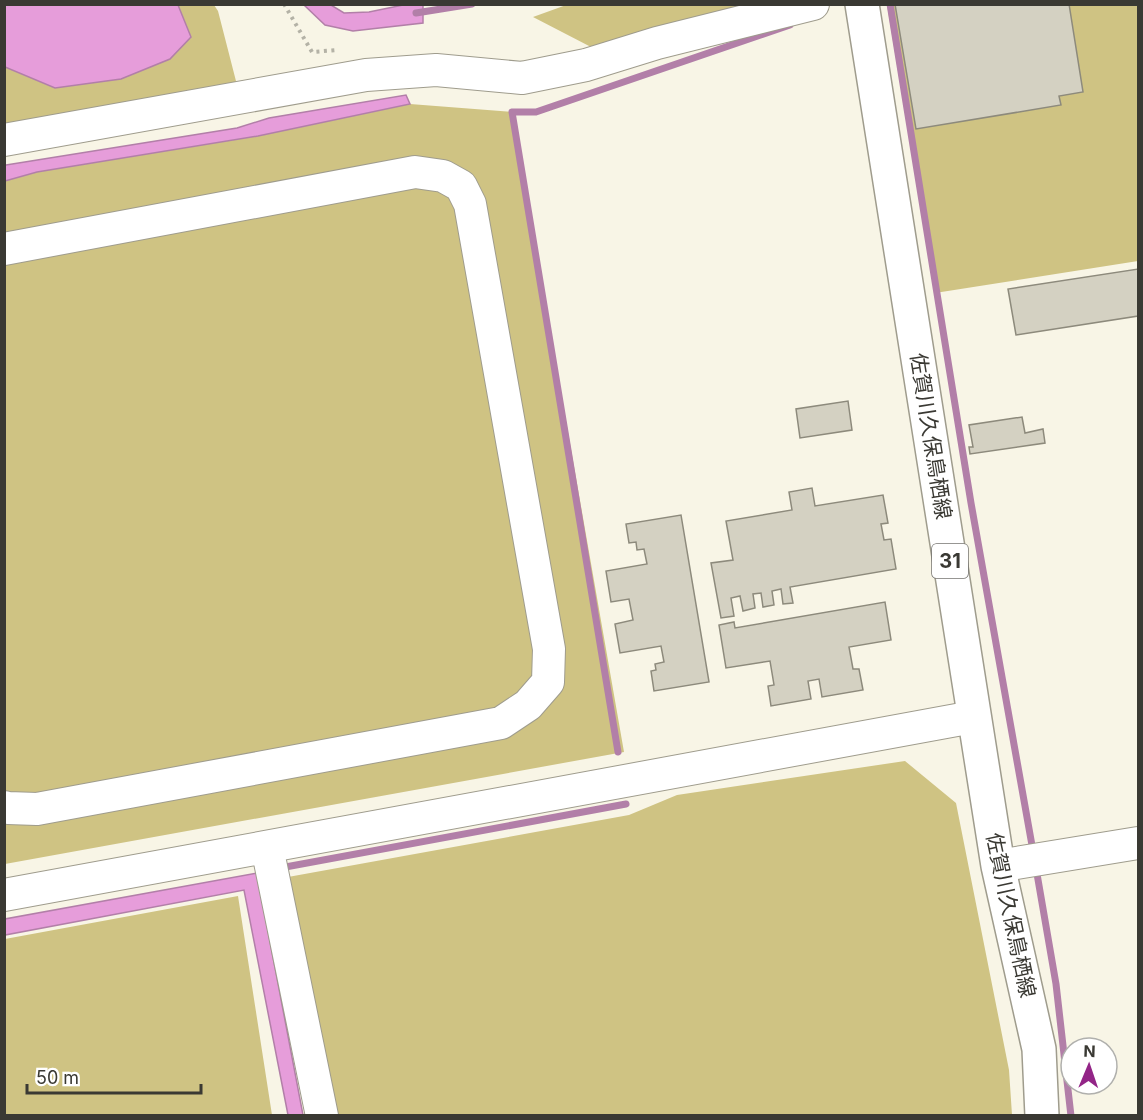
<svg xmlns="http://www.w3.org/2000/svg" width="1143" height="1120" viewBox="0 0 1143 1120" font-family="Inter,'Noto Sans JP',sans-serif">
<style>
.green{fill:#cfc383}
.water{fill:#e69dda;stroke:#b27fa8;stroke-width:1.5}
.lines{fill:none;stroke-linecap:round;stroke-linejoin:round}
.stream{stroke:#b27fa8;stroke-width:7}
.building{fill:#d4d1c2;stroke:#8d8a7c;stroke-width:1.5}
.minor-casing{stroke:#9f9c8d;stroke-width:34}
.major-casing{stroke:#9f9c8d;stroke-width:36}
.path{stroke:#b4b2a6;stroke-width:4;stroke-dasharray:3 4.5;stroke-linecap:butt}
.minor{stroke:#fff;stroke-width:32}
.major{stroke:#fff;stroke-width:33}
.labels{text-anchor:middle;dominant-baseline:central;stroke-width:6;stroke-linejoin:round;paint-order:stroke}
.shield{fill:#fff;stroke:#757470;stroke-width:1.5}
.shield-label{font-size:20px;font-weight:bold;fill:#3a3933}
.street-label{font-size:21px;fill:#3a3933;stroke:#fff}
</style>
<rect width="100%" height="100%" fill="#f8f5e6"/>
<path class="green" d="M 569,4 L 761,5 L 591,47 L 533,17 Z
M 178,5 L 214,5 L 218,11 L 237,85 L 5,127 L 5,67 L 55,88 L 191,38 Z
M 887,5 L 1138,5 L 1138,261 L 935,293 Z
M 410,104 L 512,112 L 624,752 L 5,864 L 5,181 L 37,172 L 258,136 Z
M 905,761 L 956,803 L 1009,1070 L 1012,1115 L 334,1115 L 288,877 L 629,815 L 677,795 Z
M 238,896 L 272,1115 L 5,1115 L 5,939 Z"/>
<path class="water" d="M 4,5 L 178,5 L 191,37 L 170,59 L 121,79 L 55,88 L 5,67 Z
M 304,5 L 331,5 L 344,13 L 369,12 L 403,5 L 423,5 L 423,23 L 353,31 L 325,25 Z
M 406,95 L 410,104 L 258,136 L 37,172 L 5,181 L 5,165 L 6,165 L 237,128 L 269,118 Z
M 257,873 L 303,1115 L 288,1115 L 244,890 L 5,935 L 5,919 Z"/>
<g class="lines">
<path class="stream" d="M 890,4 L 971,503 L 1033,851
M 416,13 L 472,4
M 618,752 L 512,112 L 536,112 L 790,25
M 280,868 L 626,804
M 1036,868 L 1056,984 L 1071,1116"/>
</g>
<path class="building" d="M 895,4 L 1069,4 L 1083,92 L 1059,96 L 1061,105 L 916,129 Z
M 1138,269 L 1138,316 L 1016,335 L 1008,289 Z
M 848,401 L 852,430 L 800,438 L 796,409 Z
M 1022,417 L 1025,433 L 1043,429 L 1045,443 L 970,454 L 969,447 L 973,447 L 969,425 Z
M 812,488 L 815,506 L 883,495 L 888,523 L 881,524 L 884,540 L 891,539 L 896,569 L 790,587 L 793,603 L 783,604 L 781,589 L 772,591 L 774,605 L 763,607 L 761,593 L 753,594 L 755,608 L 743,611 L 740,596 L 731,598 L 734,616 L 721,618 L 711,563 L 733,560 L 726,521 L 792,510 L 789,492 Z
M 681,515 L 709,682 L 654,691 L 651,671 L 656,670 L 655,664 L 664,662 L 661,646 L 620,653 L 615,624 L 633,620 L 629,599 L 611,602 L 606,571 L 647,564 L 644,549 L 637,550 L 636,542 L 629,543 L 626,524 Z
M 885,602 L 891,640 L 849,647 L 853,669 L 859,669 L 863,690 L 822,697 L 819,679 L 808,681 L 811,699 L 771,706 L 768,686 L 774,685 L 770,661 L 726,668 L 719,625 L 734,622 L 735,628 Z"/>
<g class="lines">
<g class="minor-casing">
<path id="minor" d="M 4,140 L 366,75 L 436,70 L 522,78 L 586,65 L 657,43 L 813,4
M 4,249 L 415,172 L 443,176 L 461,186 L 470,204 L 549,649 L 548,682 L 528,705 L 501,723 L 37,809 L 8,808 L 4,807
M 267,847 L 322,1116
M 998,866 L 1138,843
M 4,895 L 973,717"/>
</g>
<g class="major-casing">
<path id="major" d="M 862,4 L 998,866 L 1039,1049 L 1042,1116"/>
</g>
<path class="path" d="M 284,4 L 312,52 L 337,50"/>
<use href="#minor" class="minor"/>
<use href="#major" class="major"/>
</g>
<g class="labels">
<rect class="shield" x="932" y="544" width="36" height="34" rx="4.5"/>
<g class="shield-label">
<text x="950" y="561">31</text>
</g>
<g class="street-label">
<text transform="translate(931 436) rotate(81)">佐賀川久保鳥栖線</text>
<text transform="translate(1011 915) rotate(78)">佐賀川久保鳥栖線</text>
</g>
</g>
<rect width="1143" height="1120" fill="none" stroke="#3a3933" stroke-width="12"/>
<g transform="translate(1089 1066) rotate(2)"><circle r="28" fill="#ffffff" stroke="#b0b0ad" stroke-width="1.5"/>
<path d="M0-4.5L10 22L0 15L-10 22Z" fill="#932587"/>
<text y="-9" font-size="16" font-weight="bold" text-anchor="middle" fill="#3a3933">N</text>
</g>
<path d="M27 1084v9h174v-9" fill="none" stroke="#3a3933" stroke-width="3"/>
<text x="36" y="1084" font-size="18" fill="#3a3933" stroke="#ffffff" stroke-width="4.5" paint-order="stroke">50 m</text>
</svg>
